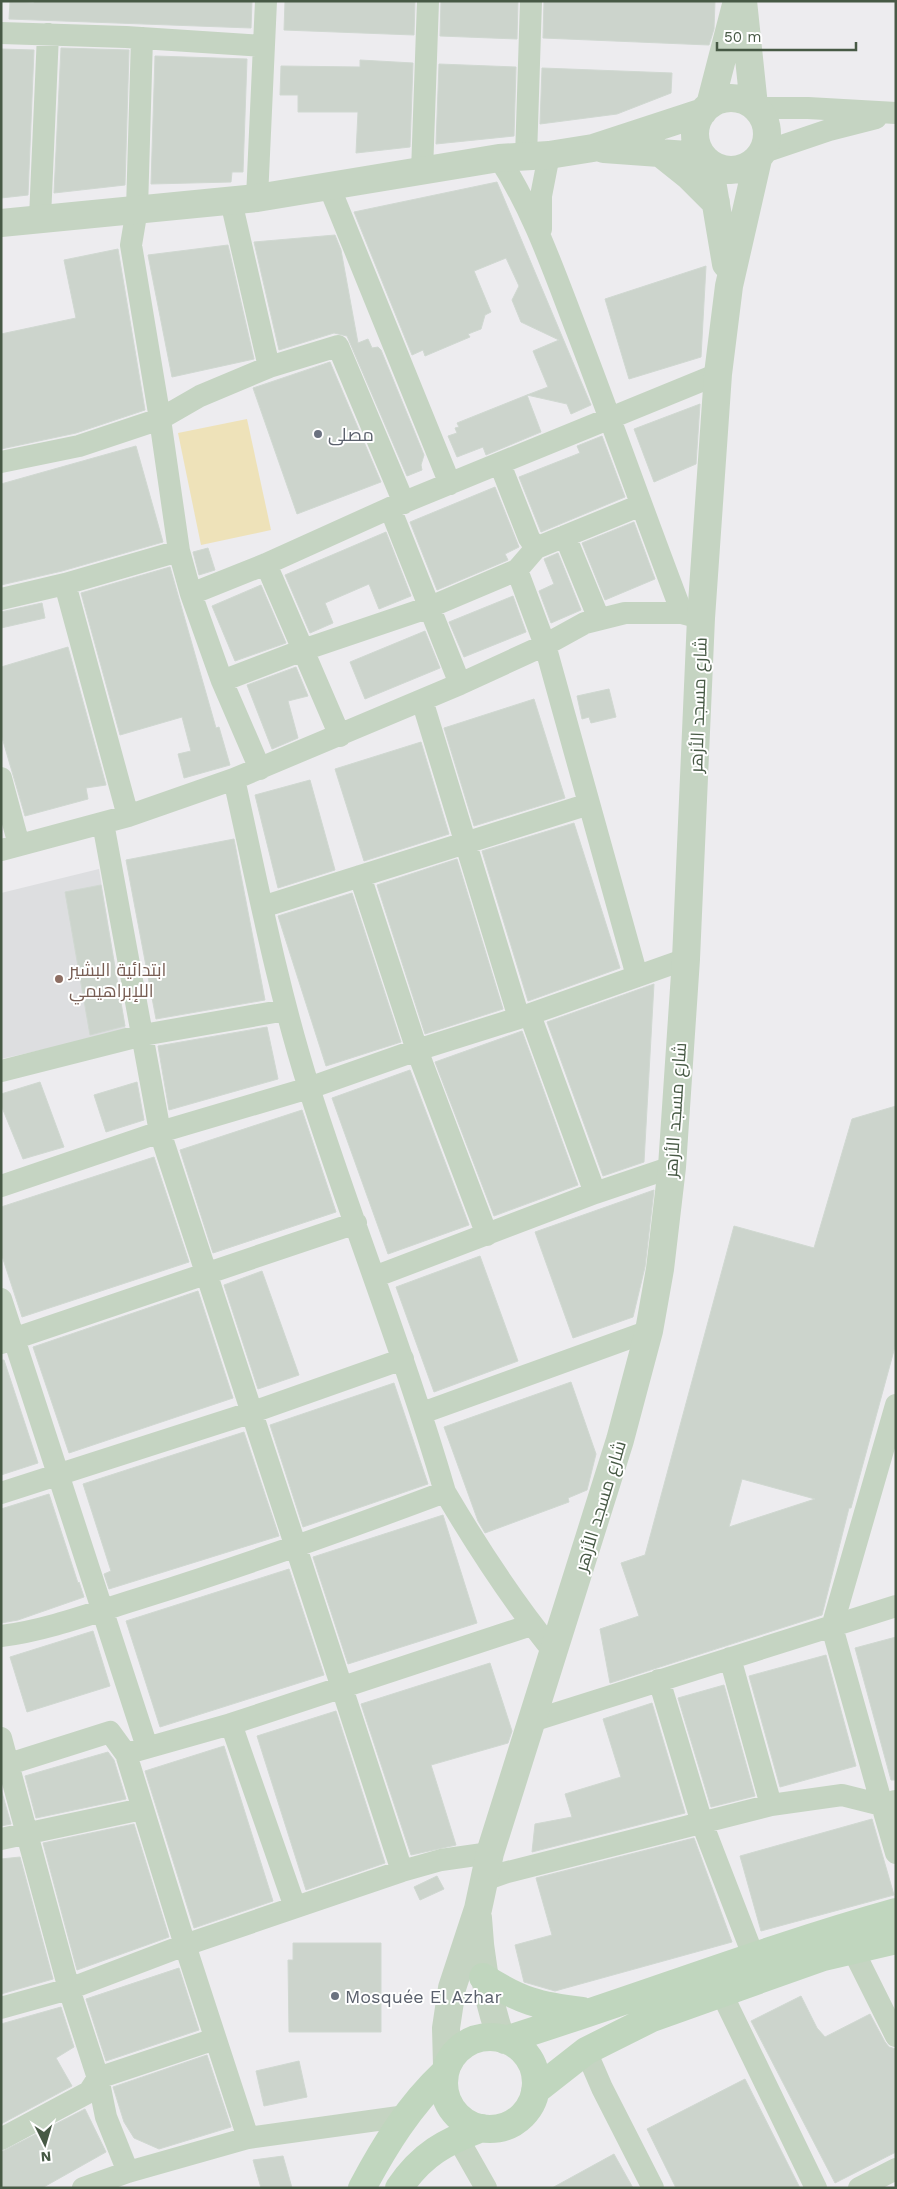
<svg xmlns="http://www.w3.org/2000/svg" width="897" height="2189" viewBox="0 0 897 2189" font-family="'Work Sans',Cairo,sans-serif">
<style>
.education{fill:#dddee0}
.green{fill:#eee2b9}
.building{fill:#ccd4cc;stroke:#d0d8d1;fill-rule:evenodd}
.lines{fill:none;stroke-linecap:round;stroke-linejoin:round}
.minor{stroke:#c5d4c2;stroke-width:22}
.tertiary{stroke:#c5d4c2;stroke-width:28}
.secondary{stroke:#c0d6be;stroke-width:28}
.worship-dot{fill:#6b7280;stroke:#fff;stroke-width:2}
.education-dot{fill:#8d6e63;stroke:#fff;stroke-width:2}
.labels{text-anchor:middle;dominant-baseline:central;stroke-width:4;stroke-linejoin:round;paint-order:stroke}
.worship-label{font-size:18px;fill:#5b616d;stroke:#fff;text-anchor:start}
.street-label{font-size:18px;fill:#475945;stroke:#fff}
.education-label{font-size:18px;fill:#785e54;stroke:#fff;text-anchor:start}
</style>
<rect width="100%" height="100%" fill="#edecef"/>
<path class="education" d="M 99,869 L 126,1031 L 1,1059 L 1,893 Z"/>
<path class="green" d="M 247,419 L 271,530 L 201,545 L 178,433 Z"/>
<path class="building" d="M 34,1 L 252,1 L 251,28 L 9,19 L 10,2 L 34,3 Z
M 285,1 L 415,1 L 414,35 L 284,30 Z
M 441,1 L 518,1 L 517,39 L 440,36 Z
M 544,1 L 715,1 L 714,29 L 709,45 L 543,38 Z
M 61,48 L 129,50 L 125,185 L 54,193 Z
M 1,49 L 34,50 L 28,195 L 1,198 Z
M 155,56 L 247,59 L 243,172 L 232,172 L 231,182 L 151,184 Z
M 360,60 L 413,63 L 410,147 L 356,153 L 358,112 L 298,112 L 298,95 L 280,95 L 281,66 L 360,67 Z
M 439,64 L 516,67 L 514,136 L 436,144 Z
M 542,68 L 672,73 L 671,93 L 617,114 L 540,124 Z
M 497,182 L 591,405 L 571,414 L 567,404 L 527,395 L 548,387 L 533,351 L 559,340 L 521,322 L 512,300 L 519,286 L 506,258 L 474,271 L 491,312 L 485,315 L 481,329 L 468,334 L 470,337 L 425,356 L 423,350 L 412,355 L 354,212 Z
M 335,235 L 341,250 L 358,343 L 368,339 L 372,348 L 378,347 L 381,350 L 424,455 L 421,465 L 422,470 L 407,476 L 347,336 L 334,333 L 279,350 L 254,242 Z
M 228,245 L 254,359 L 172,377 L 148,255 Z
M 118,249 L 145,410 L 76,433 L 1,449 L 1,334 L 76,318 L 64,260 Z
M 706,266 L 701,357 L 629,379 L 605,299 Z
M 330,362 L 381,482 L 297,514 L 253,388 Z
M 527,395 L 541,432 L 486,455 L 483,447 L 457,457 L 448,436 L 457,433 L 455,428 L 459,427 L 457,423 Z
M 700,404 L 696,464 L 654,482 L 634,429 Z
M 602,436 L 625,497 L 541,532 L 519,477 L 580,453 L 577,446 Z
M 136,446 L 163,542 L 62,571 L 1,585 L 1,484 Z
M 495,487 L 519,547 L 505,554 L 508,560 L 437,590 L 410,522 Z
M 634,522 L 655,579 L 605,600 L 582,543 Z
M 386,532 L 411,596 L 379,609 L 369,584 L 325,603 L 333,623 L 310,633 L 285,575 Z
M 208,548 L 215,570 L 199,575 L 193,552 Z
M 558,553 L 581,610 L 551,623 L 539,591 L 554,584 L 544,559 Z
M 170,567 L 216,728 L 219,727 L 230,765 L 184,778 L 178,754 L 191,751 L 182,717 L 120,735 L 81,593 Z
M 261,585 L 286,643 L 235,661 L 212,606 Z
M 513,596 L 526,632 L 464,657 L 449,622 Z
M 42,603 L 45,618 L 1,628 L 1,612 Z
M 425,631 L 440,668 L 365,699 L 350,662 Z
M 68,647 L 106,785 L 86,788 L 88,799 L 25,816 L 1,734 L 1,667 Z
M 296,667 L 308,696 L 288,701 L 298,738 L 272,749 L 247,685 Z
M 609,689 L 616,717 L 591,723 L 589,717 L 582,719 L 577,696 Z
M 534,699 L 565,798 L 474,826 L 444,728 Z
M 421,742 L 449,834 L 364,861 L 335,769 Z
M 310,780 L 335,870 L 278,888 L 255,795 Z
M 574,823 L 620,968 L 528,1001 L 482,851 Z
M 234,839 L 265,1000 L 156,1019 L 126,860 Z
M 457,859 L 503,1009 L 425,1034 L 377,885 Z
M 101,885 L 125,1026 L 90,1035 L 65,892 Z
M 352,893 L 401,1042 L 326,1066 L 278,916 Z
M 654,984 L 644,1162 L 603,1176 L 547,1022 Z
M 267,1027 L 278,1079 L 169,1110 L 158,1046 Z
M 522,1031 L 578,1185 L 494,1216 L 435,1062 Z
M 410,1070 L 469,1225 L 388,1254 L 332,1098 Z
M 40,1082 L 64,1147 L 23,1159 L 1,1105 L 1,1094 Z
M 137,1082 L 144,1120 L 106,1132 L 94,1095 Z
M 896,1106 L 896,1343 L 851,1508 L 849,1508 L 822,1615 L 610,1683 L 600,1629 L 639,1616 L 621,1563 L 645,1555 L 734,1226 L 814,1248 L 852,1119 ZM 742,1479 L 815,1499 L 729,1527 Z
M 302,1110 L 336,1212 L 213,1253 L 180,1150 Z
M 154,1157 L 189,1262 L 22,1317 L 1,1253 L 1,1207 Z
M 654,1190 L 645,1267 L 633,1317 L 573,1338 L 535,1232 Z
M 480,1256 L 518,1361 L 434,1392 L 396,1287 Z
M 262,1271 L 299,1375 L 258,1389 L 224,1285 Z
M 198,1291 L 233,1398 L 69,1453 L 33,1347 Z
M 1,1360 L 4,1360 L 38,1463 L 1,1475 Z
M 571,1382 L 596,1454 L 587,1490 L 568,1498 L 569,1502 L 485,1533 L 478,1521 L 444,1427 Z
M 394,1383 L 428,1484 L 303,1527 L 270,1425 Z
M 244,1432 L 279,1536 L 109,1589 L 104,1574 L 111,1571 L 83,1484 Z
M 49,1494 L 78,1583 L 79,1582 L 84,1597 L 18,1620 L 1,1623 L 1,1509 Z
M 443,1515 L 477,1623 L 348,1664 L 313,1557 Z
M 289,1569 L 324,1675 L 160,1727 L 126,1621 Z
M 93,1631 L 110,1686 L 27,1712 L 10,1657 Z
M 896,1637 L 896,1780 L 891,1780 L 855,1648 Z
M 826,1655 L 856,1766 L 780,1787 L 749,1676 Z
M 490,1663 L 512,1731 L 508,1743 L 431,1765 L 456,1845 L 411,1855 L 361,1704 Z
M 724,1685 L 755,1796 L 711,1807 L 678,1698 Z
M 652,1703 L 685,1813 L 532,1852 L 535,1824 L 572,1817 L 565,1794 L 621,1777 L 603,1719 Z
M 336,1711 L 385,1863 L 306,1890 L 257,1736 Z
M 224,1746 L 273,1901 L 194,1928 L 145,1771 Z
M 108,1752 L 114,1760 L 126,1799 L 36,1818 L 25,1776 Z
M 1,1789 L 11,1824 L 1,1826 Z
M 872,1819 L 894,1895 L 761,1931 L 740,1856 Z
M 134,1824 L 169,1937 L 77,1970 L 43,1843 Z
M 694,1838 L 732,1942 L 555,1991 L 524,1982 L 515,1945 L 552,1935 L 536,1878 Z
M 20,1857 L 53,1979 L 1,1994 L 1,1859 Z
M 437,1876 L 444,1889 L 420,1900 L 414,1887 Z
M 293,1943 L 381,1943 L 381,2032 L 289,2032 L 288,1960 L 293,1960 Z
M 179,1968 L 199,2030 L 106,2061 L 86,1999 Z
M 801,1996 L 817,2028 L 825,2037 L 870,2014 L 885,2042 L 889,2047 L 896,2049 L 896,2152 L 835,2183 L 751,2021 Z
M 61,2007 L 74,2047 L 56,2058 L 72,2086 L 1,2124 L 1,2024 Z
M 207,2055 L 231,2127 L 159,2149 L 134,2138 L 124,2122 L 113,2087 Z
M 299,2061 L 307,2097 L 264,2106 L 256,2071 Z
M 745,2079 L 800,2188 L 676,2188 L 647,2129 Z
M 85,2109 L 106,2152 L 42,2188 L 1,2188 L 1,2152 Z
M 614,2154 L 633,2188 L 552,2188 Z
M 283,2156 L 292,2188 L 261,2188 L 253,2160 Z"/>
<g class="lines">
<path class="minor" d="M 1,33 L 126,37 L 263,46
M 142,38 L 137,209 L 131,245 L 160,419 L 179,551 L 191,594 L 222,681 L 260,769
M 756,108 L 808,108 L 896,113
M 764,152 L 829,130 L 876,118
M 526,157 L 531,1
M 499,158 C 534,212 554,272 577,331 C 613,425 646,519 682,613
M 422,172 L 428,1
M 329,186 L 450,484
M 257,198 L 266,1
M 231,201 L 269,367
M 40,218 L 48,34
M 541,229 L 541,196 L 549,155
M 1,462 L 79,446 L 160,419 L 200,396 L 269,367 L 338,346 L 404,503
M 500,464 L 529,538 L 536,548
M 390,508 L 460,684
M 565,536 L 599,619
M 266,564 L 340,736
M 517,570 L 545,645 L 637,976
M 65,584 L 128,816
M 191,594 L 266,564 L 390,508 L 718,374
M 1,599 L 65,584 L 179,551
M 222,681 L 303,650 L 430,607 L 517,570 L 536,548 L 641,505
M 422,700 L 519,1018
M 1,778 L 19,845
M 234,779 C 257,882 277,987 309,1088 C 352,1223 405,1355 445,1492
M 103,823 L 160,1132 L 402,1871
M 1,850 L 128,816 L 234,779 L 460,684 L 545,645 L 585,623 L 625,613 L 682,613 L 701,618
M 360,876 L 417,1050 L 487,1235
M 262,907 L 589,804
M 530,1015 L 595,1193
M 1,1071 L 143,1035 L 286,1010
M 1,1186 L 160,1132 L 309,1088 L 417,1050 L 519,1018 L 686,959
M 374,1277 L 595,1193 L 672,1167
M 1,1299 L 147,1747
M 1,1343 L 356,1223
M 422,1413 L 649,1331
M 1,1493 L 253,1412 L 403,1359
M 1,1636 C 49,1630 98,1611 144,1597 C 246,1565 346,1529 445,1492 C 478,1548 513,1602 554,1652
M 730,1658 L 771,1805
M 659,1680 L 702,1823 L 753,1955
M 532,1721 L 896,1606
M 231,1724 L 295,1907
M 1,1738 L 69,1989 L 98,2078 L 106,2117 L 128,2172
M 132,1752 L 231,1724 L 531,1625
M 9,1764 L 110,1732 L 126,1754 L 185,1945 L 248,2138
M 895,1801 L 882,1805 L 832,1627 L 896,1405
M 1,1839 L 142,1809
M 484,1880 L 504,1873 L 771,1805 L 842,1795 L 882,1805 L 896,1853
M 853,1950 L 896,2036
M 721,1992 L 816,2188
M 1,2008 L 69,1989 L 185,1945 L 402,1871 L 441,1860 L 490,1853
M 586,2051 L 602,2088 L 653,2188
M 457,2137 L 486,2188
M 1,2139 L 89,2092 L 98,2078 L 215,2039
M 83,2188 L 128,2172 L 248,2138 L 406,2116
M 859,2188 L 896,2169"/>
<path class="tertiary" d="M 743,1 L 754,106
M695 134a36 36 0 1 1 72 0a36 36 0 1 1-72 0Z
M 710,105 L 737,1
M 604,149 L 701,156
M 659,152 L 689,176 L 716,203
M 709,163 L 726,264
M 1,223 L 257,198 L 499,158 L 549,155 L 593,148 L 703,112
M 478,1918 C 480,1960 487,1998 501,2038
M 447,2065 L 446,2028 L 452,1988 L 478,1909 L 490,1853 L 620,1440 L 649,1331 L 660,1269 L 672,1167 L 686,959 L 701,618 L 718,374 L 729,286 L 758,159"/>
<path class="secondary" d="M 483,1977 C 520,2001 539,2006 582,2011
M444 2083a46 46 0 1 1 92 0a46 46 0 1 1-92 0Z
M 505,2040 C 636,1999 764,1949 896,1912
M 535,2091 L 586,2051 L 652,2018 L 823,1957 L 896,1940
M 362,2188 C 385,2145 409,2106 444,2073
M 399,2188 C 422,2154 445,2142 482,2128"/>
</g>
<g class="worship-dot">
<circle cx="318" cy="434" r="5"/>
<circle cx="335" cy="1996" r="5"/>
</g>
<circle class="education-dot" cx="59" cy="979" r="5"/>
<g class="labels">
<g class="worship-label">
<text x="328" y="434">مصلى</text>
<text x="345" y="1996">Mosquée El Azhar</text>
</g>
<g class="street-label">
<text transform="translate(698 705) rotate(-88)">شارع مسجد الأزهر</text>
<text transform="translate(675 1110) rotate(-86)">شارع مسجد الأزهر</text>
<text transform="translate(600 1506) rotate(-73)">شارع مسجد الأزهر</text>
</g>
<g class="education-label">
<text x="69" y="969">ابتدائية البشير<tspan x="69" dy="21">اللإبراهيمي</tspan></text>
</g>
</g>
<rect width="897" height="2189" fill="none" stroke="#475945" stroke-width="5"/>
<g transform="translate(45 2144) rotate(175)" stroke="#ffffff" stroke-width="4" paint-order="stroke">
<path d="M0-4L9 19L0 12L-9 19Z" fill="#475945"/>
<text y="-8" font-size="14" font-weight="bold" text-anchor="middle" fill="#475945">N</text>
</g>
<path d="M717 42v8h139v-8" fill="none" stroke="#475945" stroke-width="2.5"/>
<text x="724" y="42" font-size="15" fill="#475945" stroke="#ffffff" stroke-width="4" paint-order="stroke">50 m</text>
</svg>
